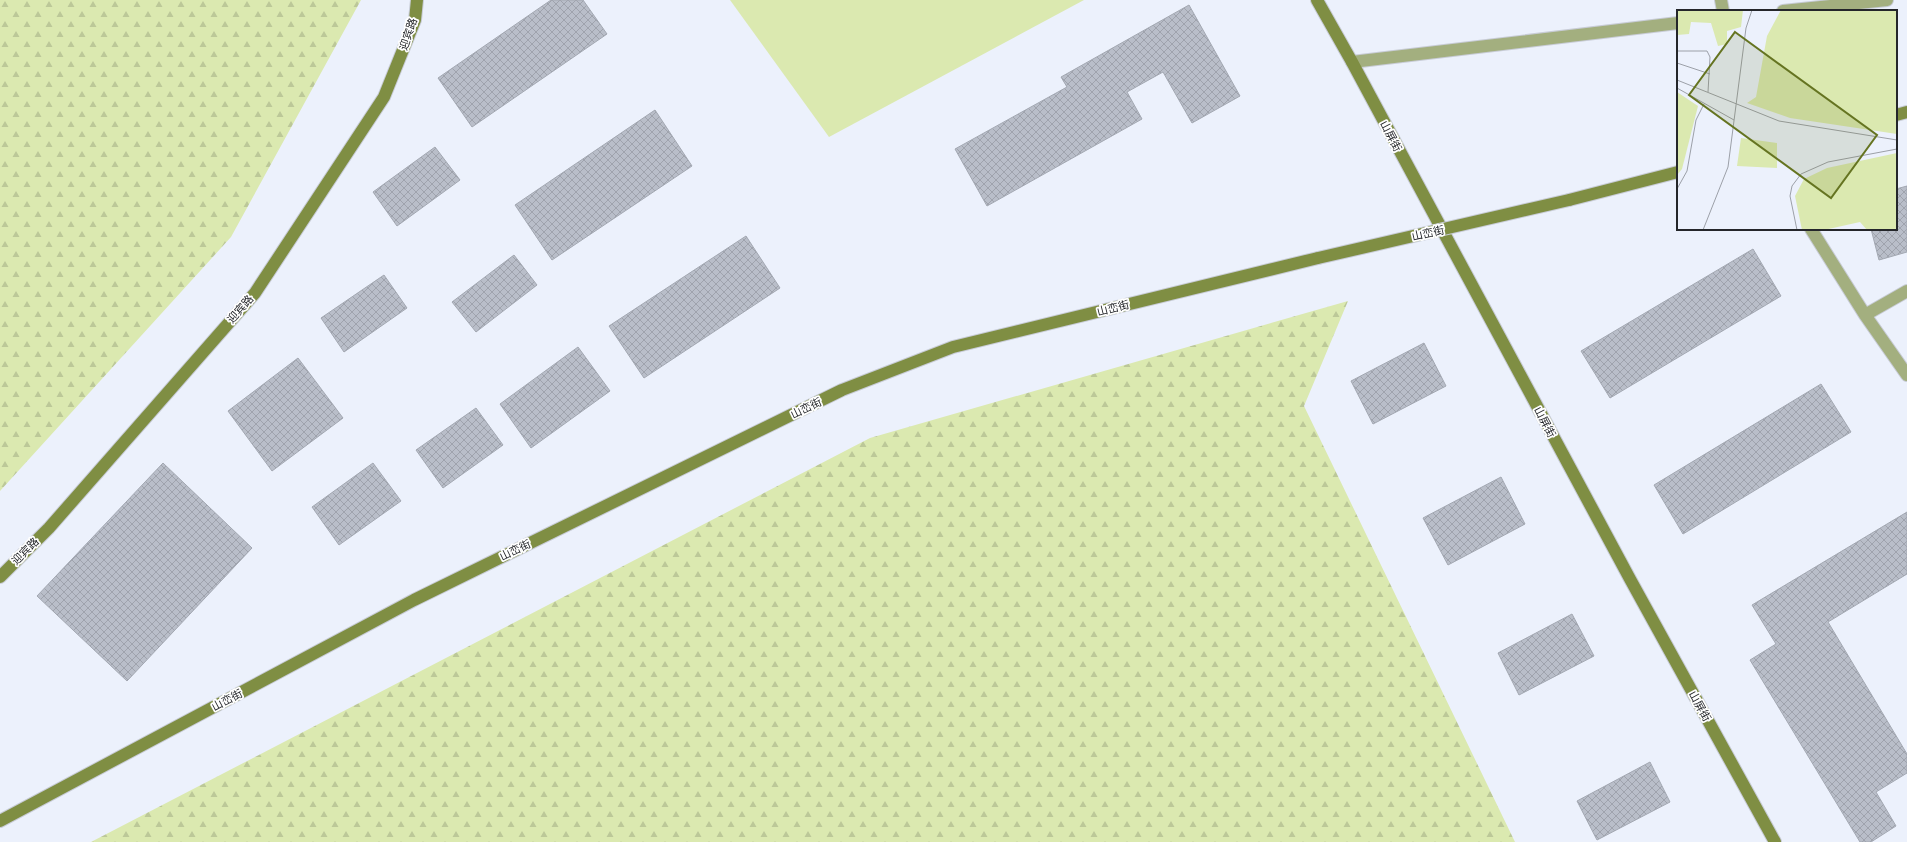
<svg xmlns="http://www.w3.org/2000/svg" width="1907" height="842" viewBox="0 0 1907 842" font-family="'PT Sans','Noto Sans SC',sans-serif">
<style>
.grass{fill:#dbe9b0}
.forest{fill:url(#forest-firs)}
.building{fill:url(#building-cross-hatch);stroke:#a3a8b2}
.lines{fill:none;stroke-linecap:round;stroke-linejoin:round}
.street-casing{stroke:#c8ccd6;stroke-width:14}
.secondary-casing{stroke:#c8ccd6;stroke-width:14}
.street{stroke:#a3af7f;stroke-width:12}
.secondary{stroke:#7f8e43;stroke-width:12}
.secondary-bridge-casing{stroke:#c8ccd6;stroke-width:14;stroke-linecap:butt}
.secondary-bridge{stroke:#7f8e43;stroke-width:12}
.labels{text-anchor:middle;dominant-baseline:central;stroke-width:3.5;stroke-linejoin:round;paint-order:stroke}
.street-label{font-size:11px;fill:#24262a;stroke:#fff}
.inset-road{fill:none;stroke:#9ca0a8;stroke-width:1}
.view{fill:#657421;fill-opacity:0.15;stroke:#657421;stroke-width:2}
.inset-edge{fill:none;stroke:#24262a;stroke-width:2}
</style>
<defs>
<pattern id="forest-firs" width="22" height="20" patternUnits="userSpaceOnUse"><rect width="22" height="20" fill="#dbe9b0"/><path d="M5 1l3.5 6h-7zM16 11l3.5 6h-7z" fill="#bcc898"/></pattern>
<pattern id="building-cross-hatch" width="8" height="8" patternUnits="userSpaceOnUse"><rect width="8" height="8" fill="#b9bec9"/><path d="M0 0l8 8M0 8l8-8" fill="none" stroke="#9fa3ad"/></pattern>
</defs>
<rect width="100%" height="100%" fill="#ecf1fc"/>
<path class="grass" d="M 730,0 L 1084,0 L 829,137 Z"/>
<path class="forest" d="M 0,0 L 361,0 L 231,237 L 0,491 Z
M 1348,301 L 1304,406 L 1515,842 L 91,842 L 870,438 Z"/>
<path class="building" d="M 551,0 L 583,0 L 607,34 L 472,127 L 438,78 Z
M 1189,5 L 1240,96 L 1192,123 L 1163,72 L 1127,92 L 1142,119 L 987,206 L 955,149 L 1067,87 L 1061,77 Z
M 655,110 L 692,166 L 552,260 L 515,205 Z
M 435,147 L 460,180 L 397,226 L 373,192 Z
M 1907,186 L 1907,252 L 1879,260 L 1871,229 L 1896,229 L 1896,189 Z
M 746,236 L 780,288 L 644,378 L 609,326 Z
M 1753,249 L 1781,296 L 1610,398 L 1581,351 Z
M 514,255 L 537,285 L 476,332 L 452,302 Z
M 384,275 L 407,308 L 344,352 L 321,318 Z
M 1424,343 L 1446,386 L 1373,424 L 1351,381 Z
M 578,347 L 610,391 L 531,448 L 500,404 Z
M 298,358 L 343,418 L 272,471 L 228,411 Z
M 1821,384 L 1851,432 L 1683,534 L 1654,485 Z
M 476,408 L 503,445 L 443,488 L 416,450 Z
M 163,463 L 252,548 L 127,681 L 37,596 Z
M 373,463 L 401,501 L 339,545 L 312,507 Z
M 1501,477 L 1525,524 L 1448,565 L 1423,518 Z
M 1907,512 L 1907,574 L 1828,622 L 1907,754 L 1907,773 L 1876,792 L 1896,826 L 1871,842 L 1860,842 L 1750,660 L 1776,644 L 1752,605 Z
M 1572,614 L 1594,656 L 1519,695 L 1498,653 Z
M 1650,762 L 1670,802 L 1597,840 L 1577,801 Z"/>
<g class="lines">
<g class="street-casing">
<path id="street" d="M 1721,0 L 1723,11
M 1783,11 L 1887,0
M 1352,62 L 1678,23
M 1811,229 L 1865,315 L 1907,375
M 1865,315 L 1907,291"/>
</g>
<g class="secondary-casing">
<path id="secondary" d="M 1317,0 L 1352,62 L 1630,579 L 1775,842
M 1896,115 L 1907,112
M 1569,200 L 1678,172
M 0,577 L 49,528 L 255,293 L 384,97 L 415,20 L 417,0
M 0,821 L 414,600 L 842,390 L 953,347 L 1318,258"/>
</g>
<use href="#street" class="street"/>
<use href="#secondary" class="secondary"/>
<g class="secondary-bridge-casing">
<path id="secondary-bridge" d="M 1318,258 L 1569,200"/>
</g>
<use href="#secondary-bridge" class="secondary-bridge"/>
</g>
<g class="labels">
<g class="street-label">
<text transform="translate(408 34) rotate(-71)">迎宾路</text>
<text transform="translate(1391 136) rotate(62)">山屏街</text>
<text transform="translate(1428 233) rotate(-13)">山峦街</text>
<text transform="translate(1113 308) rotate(-14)">山峦街</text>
<text transform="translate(240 309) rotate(-49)">迎宾路</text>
<text transform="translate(806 408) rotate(-26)">山峦街</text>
<text transform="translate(1545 422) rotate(62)">山屏街</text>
<text transform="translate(515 550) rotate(-26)">山峦街</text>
<text transform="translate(25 551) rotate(-45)">迎宾路</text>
<text transform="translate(227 700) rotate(-28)">山峦街</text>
<text transform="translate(1700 706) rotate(61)">山屏街</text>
</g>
</g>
<g transform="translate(1677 10)">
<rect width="220" height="220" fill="#ecf1fc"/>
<path d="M 64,128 L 100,133 L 100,158 L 60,156 Z" fill="#dbe9b0"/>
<path d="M 0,0 L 66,0 L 64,17 L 50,21 L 50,34 L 41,36 L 34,13 L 14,12 L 12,24 L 0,25 ZM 104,0 L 220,0 L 220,124 L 113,108 L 70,93 L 79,87 L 90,26 ZM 220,143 L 220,220 L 190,220 L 183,212 L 147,220 L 125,220 L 118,186 L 127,169 L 150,158 Z" fill="#dbe9b0"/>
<path d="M 0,82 L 21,96 L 5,159 L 0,165 Z" fill="#dbe9b0"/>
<path class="inset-road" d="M 0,41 L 30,41 L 33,47 L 31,82M 0,53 L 33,64M 0,70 L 102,111 L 220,130M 0,78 L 57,110M 0,179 L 10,161 L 19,110 L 27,94M 26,220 L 51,157 L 69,18 L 75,0M 120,220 L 113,186 L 115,176 L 124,164 L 151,152 L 220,139"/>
<path class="view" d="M 58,22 L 200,125 L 154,188 L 12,85 Z"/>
<rect width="220" height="220" class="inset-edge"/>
</g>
</svg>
